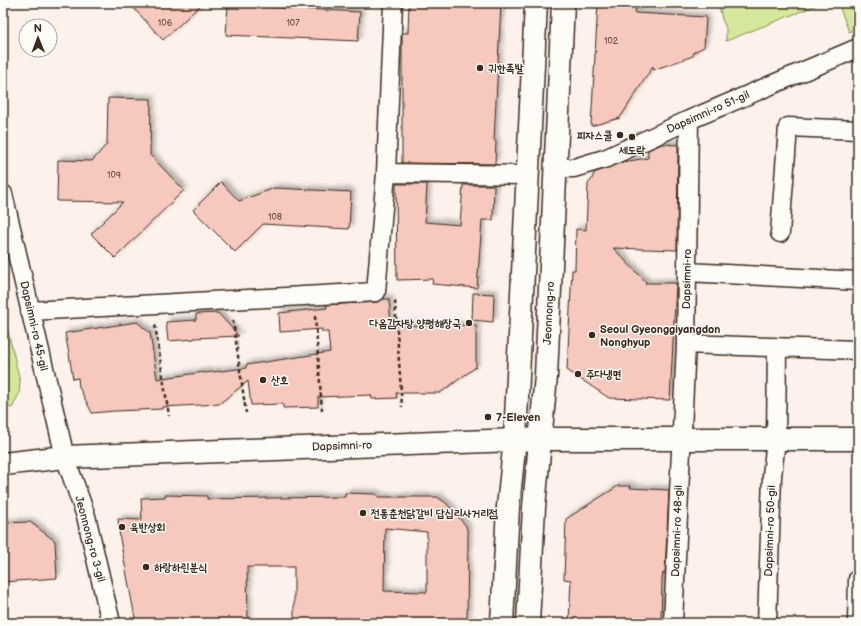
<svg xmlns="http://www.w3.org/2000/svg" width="861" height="626" viewBox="0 0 861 626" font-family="'Balsamiq Sans','Poor Story',sans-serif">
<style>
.green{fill:#d4e89c;stroke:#88895d}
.building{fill:#f7c8bd;stroke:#3b2a1e;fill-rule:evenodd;filter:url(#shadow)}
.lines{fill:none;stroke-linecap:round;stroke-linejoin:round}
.street-casing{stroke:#3b2a1e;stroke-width:21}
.secondary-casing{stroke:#3b2a1e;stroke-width:25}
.path{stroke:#3b2a1e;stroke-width:2.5;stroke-dasharray:4 3;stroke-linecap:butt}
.street{stroke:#fdfcf7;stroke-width:18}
.secondary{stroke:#fdfcf7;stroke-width:22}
.poi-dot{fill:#3b2a1e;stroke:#fdfcf7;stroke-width:1.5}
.labels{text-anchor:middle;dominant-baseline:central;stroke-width:3;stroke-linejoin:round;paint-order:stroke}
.number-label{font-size:9px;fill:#6a5246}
.poi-label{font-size:11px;font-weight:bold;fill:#3b2a1e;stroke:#fdfcf7;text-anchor:start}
.street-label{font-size:11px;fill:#3b2a1e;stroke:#fdfcf7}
</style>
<defs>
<filter id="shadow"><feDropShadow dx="3.5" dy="-3.5" stdDeviation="2" flood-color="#0004"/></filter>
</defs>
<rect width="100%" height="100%" fill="#fcf2eb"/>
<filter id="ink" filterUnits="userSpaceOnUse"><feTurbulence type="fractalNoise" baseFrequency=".025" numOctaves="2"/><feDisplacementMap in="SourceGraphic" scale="8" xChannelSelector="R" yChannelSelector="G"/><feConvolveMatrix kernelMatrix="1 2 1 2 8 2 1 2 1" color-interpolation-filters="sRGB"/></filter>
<g filter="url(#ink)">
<path class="green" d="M 721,3 L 822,3 L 726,41 L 726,28 L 722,19 L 720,10 Z
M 838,3 L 858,3 L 855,29 L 849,32 Z
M 3,310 L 20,381 L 19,394 L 12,408 L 3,405 Z"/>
<path class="building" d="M 129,3 L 203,3 L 163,40 Z
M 409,3 L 501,3 L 494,140 L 496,142 L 495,164 L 402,163 L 402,33 L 408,33 Z
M 598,3 L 636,3 L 635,13 L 706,17 L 704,47 L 694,52 L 693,56 L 653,70 L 653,66 L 620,118 L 591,126 Z
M 228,5 L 360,12 L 358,41 L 226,35 Z
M 108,98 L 151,99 L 150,155 L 184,190 L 115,258 L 91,234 L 123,202 L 57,201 L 58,160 L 92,161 L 107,144 Z
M 662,144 L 678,145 L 677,250 L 613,248 L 646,282 L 645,283 L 676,283 L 670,400 L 609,398 L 567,370 L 572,270 L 575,270 L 576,229 L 586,230 L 588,184 L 592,179 L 594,173 L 622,162 L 648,158 L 648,150 Z
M 221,182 L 239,201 L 275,188 L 351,192 L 349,229 L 263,224 L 235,252 L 193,210 Z
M 396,184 L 427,184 L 425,222 L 460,225 L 463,185 L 494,185 L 493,220 L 482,220 L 477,288 L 432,284 L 433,279 L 397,280 Z
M 473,293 L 494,294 L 493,322 L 472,320 Z
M 384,299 L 389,299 L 391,326 L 476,325 L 476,367 L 440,393 L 396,393 L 397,398 L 372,399 L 371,395 L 318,397 L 318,407 L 283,408 L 283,404 L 251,405 L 248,381 L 219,404 L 162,407 L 162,409 L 114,411 L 92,413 L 79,387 L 78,378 L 73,379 L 69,354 L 65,333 L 137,322 L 150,333 L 157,379 L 204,372 L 204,373 L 246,368 L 246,365 L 330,352 L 328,332 L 322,332 L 322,329 L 280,332 L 279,313 L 327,308 L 326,305 L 377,302 Z
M 218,313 L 239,336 L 194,338 L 194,339 L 168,341 L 166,322 L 196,320 L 196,314 Z
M 618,486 L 631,486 L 630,488 L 669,490 L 665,573 L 663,573 L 662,579 L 661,623 L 569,623 L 571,580 L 564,579 L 566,519 Z
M 345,493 L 376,494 L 378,497 L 437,497 L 446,503 L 466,526 L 468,535 L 467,623 L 294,623 L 294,567 L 247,567 L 248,623 L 136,623 L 120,539 L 118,519 L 142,520 L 141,498 L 165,497 L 165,495 L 207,496 L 207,499 L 345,497 ZM 385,528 L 427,532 L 427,592 L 384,591 Z
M 30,522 L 55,541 L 57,578 L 3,582 L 3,523 Z"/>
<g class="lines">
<g class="street-casing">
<path id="street" d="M 556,168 L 574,168 L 607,158 L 689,120 L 858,48
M 386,173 L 529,175
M 3,194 L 65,457 L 86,516 L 111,623
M 780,233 L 788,127 L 858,130
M 687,272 L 858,281
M 30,311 L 376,292 L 386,173 L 393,3
M 686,344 L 858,350
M 673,623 L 686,344 L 689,120
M 767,623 L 772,476 L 776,439 L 777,348
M 857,623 L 858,579"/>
</g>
<g class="secondary-casing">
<path id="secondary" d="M 3,464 L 65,457 L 540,439 L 858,439
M 502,623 L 508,507 L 515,439 L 536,3
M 528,623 L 534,507 L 546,376 L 563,3"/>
</g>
<path class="path" d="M 395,301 L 402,407
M 315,316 L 322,410
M 233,320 L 246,413
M 155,325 L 169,416"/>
<use href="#street" class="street"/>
<use href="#secondary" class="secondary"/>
</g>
</g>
<g class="poi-dot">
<circle cx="480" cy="68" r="4"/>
<circle cx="620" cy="135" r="4"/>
<circle cx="632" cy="137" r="4"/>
<circle cx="469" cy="323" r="4"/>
<circle cx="592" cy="335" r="4"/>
<circle cx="578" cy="374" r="4"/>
<circle cx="263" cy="380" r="4"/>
<circle cx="488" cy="417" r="4"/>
<circle cx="363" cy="513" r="4"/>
<circle cx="122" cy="527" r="4"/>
<circle cx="146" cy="567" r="4"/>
</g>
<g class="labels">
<g class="number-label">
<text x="165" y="23">106</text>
<text x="293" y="23">107</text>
<text x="611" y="41">102</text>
<text x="114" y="175">109</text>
<text x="275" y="217">108</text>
</g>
<g class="poi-label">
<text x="488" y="68">귀한족발</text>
<text x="612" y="135" text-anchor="end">피자스쿨</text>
<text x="632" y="150" text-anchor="middle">세도락</text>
<text x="461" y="323" text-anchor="end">다옴감자탕 양평해장국</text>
<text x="600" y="329">Seoul Gyeonggiyangdon<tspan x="600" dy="13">Nonghyup</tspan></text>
<text x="586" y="374">주다냉면</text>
<text x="271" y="380">산호</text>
<text x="496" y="417">7-Eleven</text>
<text x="371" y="513">전통춘천닭갈비 답십리사거리점</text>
<text x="130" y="527">육반상회</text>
<text x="154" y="567">하랑하린분식</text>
</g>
<g class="street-label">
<text transform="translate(708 112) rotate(-24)">Dapsimni-ro 51-gil</text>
<text transform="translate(687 279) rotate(-89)">Dapsimni-ro</text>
<text transform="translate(549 313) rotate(-87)">Jeonnong-ro</text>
<text transform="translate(34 326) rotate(77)">Dapsimni-ro 45-gil</text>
<text transform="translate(342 446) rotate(-2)">Dapsimni-ro</text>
<text transform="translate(677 531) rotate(-88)">Dapsimni-ro 48-gil</text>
<text transform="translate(770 531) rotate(-88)">Dapsimni-ro 50-gil</text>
<text transform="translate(90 539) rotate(75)">Jeonnong-ro 3-gil</text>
</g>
</g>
<rect width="861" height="626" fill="none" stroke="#fdfcf7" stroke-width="16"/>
<rect x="8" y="8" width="845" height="610" fill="none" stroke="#3b2a1e" stroke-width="1.5" filter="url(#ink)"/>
<g transform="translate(38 38) rotate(359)"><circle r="19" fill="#fdfcf7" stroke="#afa8a0"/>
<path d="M0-3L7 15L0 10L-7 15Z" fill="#3b2a1e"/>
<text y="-6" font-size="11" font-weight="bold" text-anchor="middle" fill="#3b2a1e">N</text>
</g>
</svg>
